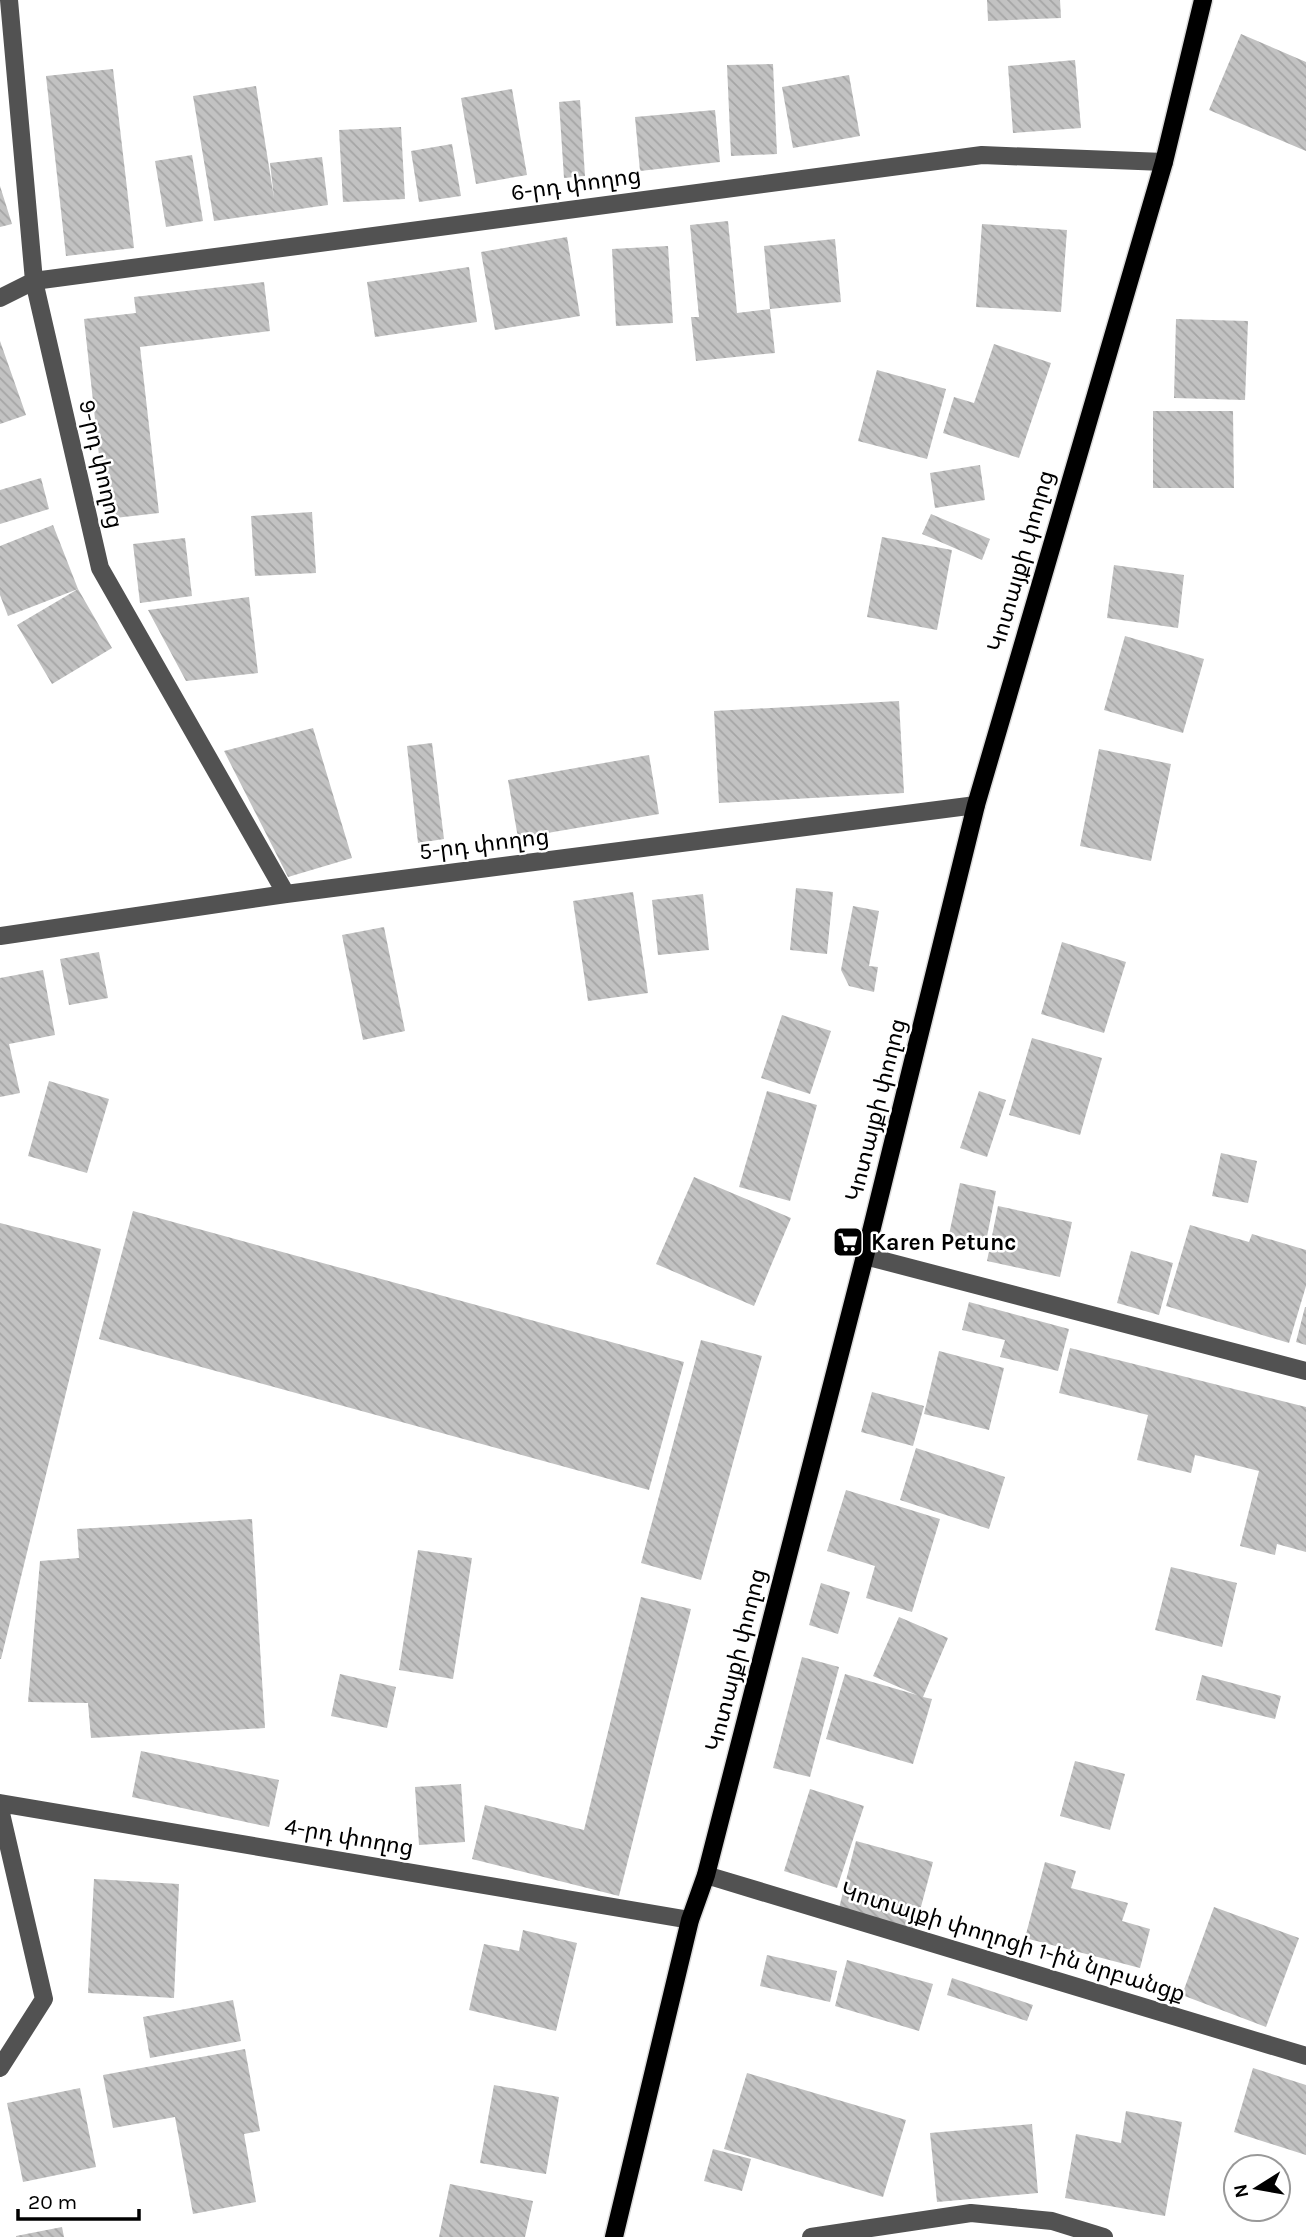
<svg xmlns="http://www.w3.org/2000/svg" width="1306" height="2237" viewBox="0 0 1306 2237" font-family="Karla,'Noto Sans Armenian',sans-serif">
<style>
.building{fill:url(#building-back-hatch)}
.lines{fill:none;stroke-linecap:round;stroke-linejoin:round}
.major-casing{stroke:#dbdbdb;stroke-width:21}
.minor{stroke:#525252;stroke-width:18}
.major{stroke:#000;stroke-width:18}
.labels{text-anchor:middle;dominant-baseline:central;stroke-width:5;stroke-linejoin:round;paint-order:stroke}
.street-label{font-size:23px;fill:#000;stroke:#fff}
.poi-label{font-size:23px;font-weight:bold;fill:#000;stroke:#fff;text-anchor:start}
</style>
<defs>
<pattern id="building-back-hatch" width="6" height="6" patternUnits="userSpaceOnUse" patternTransform="scale(1.75)"><rect width="6" height="6" fill="#c2c2c2"/><path d="M-1 5l2 2M0 0l6 6M5-1l2 2" fill="none" stroke="#a5a5a5"/></pattern>
</defs>
<rect width="100%" height="100%" fill="#fff"/>
<path class="building" d="M 987,0 L 1060,0 L 1061,18 L 988,21 Z
M 1241,34 L 1306,62 L 1306,151 L 1209,110 Z
M 1075,60 L 1081,128 L 1013,133 L 1008,66 Z
M 773,64 L 777,154 L 731,156 L 727,65 Z
M 113,69 L 134,248 L 66,256 L 46,76 Z
M 849,75 L 860,136 L 793,148 L 782,87 Z
M 256,86 L 274,198 L 270,163 L 322,157 L 328,205 L 214,221 L 193,96 Z
M 512,89 L 527,175 L 476,184 L 461,98 Z
M 580,100 L 585,176 L 564,178 L 559,102 Z
M 715,110 L 720,162 L 640,171 L 635,117 Z
M 401,127 L 405,199 L 343,202 L 339,130 Z
M 452,144 L 461,196 L 419,202 L 411,151 Z
M 192,155 L 203,221 L 166,227 L 155,161 Z
M 0,186 L 12,224 L 0,227 Z
M 728,221 L 737,313 L 770,309 L 775,353 L 696,361 L 691,317 L 699,317 L 690,225 Z
M 982,224 L 1067,230 L 1061,312 L 976,307 Z
M 567,237 L 580,316 L 495,330 L 481,252 Z
M 835,239 L 841,302 L 770,309 L 764,246 Z
M 668,246 L 673,323 L 616,326 L 612,249 Z
M 469,267 L 477,322 L 375,337 L 367,282 Z
M 264,282 L 270,331 L 140,347 L 159,513 L 106,519 L 84,319 L 136,313 L 134,297 Z
M 1176,319 L 1248,321 L 1245,400 L 1174,398 Z
M 0,341 L 26,415 L 0,424 Z
M 994,344 L 1051,363 L 1019,458 L 943,433 L 954,397 L 974,403 Z
M 877,370 L 946,389 L 927,459 L 858,441 Z
M 1153,411 L 1233,411 L 1234,488 L 1153,488 Z
M 980,465 L 985,500 L 935,508 L 930,473 Z
M 41,478 L 49,509 L 0,524 L 0,490 Z
M 312,512 L 316,573 L 255,576 L 251,516 Z
M 931,514 L 990,539 L 982,560 L 922,534 Z
M 53,525 L 78,589 L 8,616 L 0,595 L 0,546 Z
M 882,537 L 952,550 L 937,630 L 867,617 Z
M 185,538 L 192,596 L 140,603 L 133,544 Z
M 1114,565 L 1184,575 L 1178,628 L 1107,618 Z
M 78,589 L 112,648 L 52,684 L 17,625 Z
M 249,597 L 258,673 L 186,681 L 148,610 Z
M 1125,636 L 1204,659 L 1183,733 L 1104,710 Z
M 899,701 L 904,793 L 719,803 L 714,711 Z
M 313,728 L 352,858 L 288,877 L 224,751 Z
M 432,743 L 444,839 L 418,843 L 407,746 Z
M 1099,749 L 1171,764 L 1151,861 L 1080,846 Z
M 649,755 L 659,814 L 518,838 L 508,780 Z
M 796,888 L 833,892 L 827,954 L 790,950 Z
M 633,892 L 648,993 L 588,1001 L 573,901 Z
M 703,894 L 709,950 L 658,955 L 652,900 Z
M 853,906 L 879,911 L 869,966 L 878,967 L 874,992 L 849,986 L 841,970 Z
M 384,927 L 405,1031 L 363,1040 L 342,935 Z
M 1062,942 L 1126,962 L 1104,1033 L 1041,1014 Z
M 99,952 L 108,998 L 69,1005 L 60,959 Z
M 43,970 L 55,1035 L 9,1044 L 20,1093 L 0,1097 L 0,978 Z
M 782,1015 L 831,1031 L 810,1094 L 761,1078 Z
M 1032,1038 L 1102,1058 L 1080,1135 L 1009,1115 Z
M 49,1081 L 109,1099 L 87,1173 L 28,1156 Z
M 767,1091 L 817,1105 L 790,1201 L 739,1187 Z
M 979,1091 L 1006,1100 L 987,1157 L 960,1148 Z
M 1221,1153 L 1257,1161 L 1248,1203 L 1212,1196 Z
M 694,1177 L 791,1218 L 754,1306 L 656,1264 Z
M 960,1183 L 996,1191 L 984,1252 L 947,1244 Z
M 998,1206 L 1072,1222 L 1060,1277 L 987,1261 Z
M 133,1211 L 684,1362 L 649,1490 L 99,1339 Z
M 0,1223 L 101,1249 L 1,1659 L 0,1659 Z
M 1190,1225 L 1249,1242 L 1252,1234 L 1306,1250 L 1306,1286 L 1289,1343 L 1166,1306 Z
M 1131,1251 L 1173,1263 L 1159,1315 L 1117,1303 Z
M 969,1302 L 1069,1329 L 1058,1371 L 1000,1357 L 1005,1340 L 962,1330 Z
M 1305,1307 L 1306,1307 L 1306,1345 L 1296,1342 Z
M 701,1340 L 762,1356 L 701,1580 L 641,1563 Z
M 1070,1348 L 1306,1407 L 1306,1552 L 1277,1544 L 1275,1555 L 1240,1546 L 1259,1471 L 1195,1455 L 1191,1473 L 1137,1460 L 1148,1415 L 1059,1393 Z
M 939,1351 L 1004,1368 L 989,1430 L 924,1414 Z
M 872,1392 L 924,1406 L 913,1446 L 861,1432 Z
M 916,1448 L 1005,1477 L 989,1529 L 900,1500 Z
M 846,1490 L 940,1519 L 912,1612 L 866,1598 L 875,1566 L 827,1551 Z
M 252,1519 L 265,1728 L 91,1738 L 88,1703 L 28,1702 L 40,1561 L 79,1558 L 77,1529 Z
M 418,1550 L 472,1558 L 453,1679 L 399,1670 Z
M 1171,1567 L 1237,1583 L 1222,1647 L 1155,1630 Z
M 821,1583 L 850,1592 L 838,1634 L 809,1625 Z
M 641,1597 L 691,1609 L 619,1896 L 472,1859 L 485,1805 L 584,1830 Z
M 899,1617 L 948,1638 L 923,1697 L 932,1699 L 913,1764 L 826,1739 L 845,1674 L 917,1695 L 873,1676 Z
M 802,1657 L 839,1667 L 810,1777 L 773,1768 Z
M 340,1674 L 396,1687 L 387,1728 L 331,1716 Z
M 1202,1675 L 1281,1696 L 1275,1719 L 1196,1700 Z
M 141,1751 L 279,1780 L 269,1827 L 132,1797 Z
M 1075,1761 L 1125,1774 L 1110,1830 L 1060,1816 Z
M 461,1784 L 465,1842 L 419,1845 L 415,1787 Z
M 810,1789 L 864,1806 L 837,1888 L 784,1871 Z
M 856,1841 L 933,1862 L 915,1929 L 839,1908 Z
M 1045,1862 L 1076,1871 L 1071,1888 L 1128,1903 L 1122,1921 L 1150,1929 L 1140,1968 L 1025,1938 Z
M 94,1879 L 179,1884 L 174,1998 L 88,1993 Z
M 1214,1907 L 1299,1938 L 1266,2027 L 1182,1995 Z
M 523,1930 L 577,1943 L 556,2031 L 469,2010 L 484,1944 L 519,1951 Z
M 767,1955 L 837,1971 L 830,2002 L 760,1986 Z
M 847,1960 L 933,1984 L 919,2031 L 835,2006 Z
M 952,1978 L 1033,2005 L 1027,2021 L 947,1995 Z
M 233,2000 L 241,2041 L 150,2058 L 143,2017 Z
M 245,2049 L 260,2131 L 244,2134 L 256,2202 L 193,2214 L 175,2117 L 113,2128 L 103,2075 Z
M 1253,2068 L 1306,2085 L 1306,2155 L 1234,2132 Z
M 747,2073 L 906,2120 L 883,2197 L 724,2149 Z
M 494,2085 L 559,2097 L 546,2174 L 480,2163 Z
M 80,2088 L 96,2167 L 23,2182 L 7,2103 Z
M 1126,2111 L 1182,2122 L 1165,2216 L 1065,2198 L 1076,2134 L 1121,2143 Z
M 1032,2124 L 1038,2193 L 937,2202 L 930,2133 Z
M 713,2149 L 751,2159 L 742,2191 L 704,2181 Z
M 450,2184 L 533,2201 L 525,2237 L 439,2237 Z
M 62,2227 L 64,2237 L 16,2237 L 16,2236 Z"/>
<g class="lines">
<g class="major-casing">
<path id="major" d="M 614,2237 L 690,1920 L 706,1875 L 865,1256 L 976,805 L 1164,162 L 1203,0"/>
</g>
<path class="minor" d="M 9,0 L 34,281 L 100,568 L 286,894
M 0,298 L 34,281 L 982,155 L 1164,162
M 0,936 L 286,894 L 976,805
M 865,1256 L 1306,1371
M 0,1803 L 690,1920
M 0,1809 L 44,1999 L 0,2068
M 706,1875 L 1306,2056
M 811,2237 L 971,2213 L 1052,2221 L 1104,2237"/>
<use href="#major" class="major"/>
</g>
<defs>
<g id="supermarket-square" transform="scale(1.575)"><rect x="-9" y="-9" width="18" height="18" rx="4" fill="#000" stroke="#fff"/><path d="M-6-5.5h2.5l.6 2H6L4.5 2H-2.5L-4.4-4H-6ZM-1.5 3.2a1.3 1.3 0 1 0 .1 0ZM3 3.2a1.3 1.3 0 1 0 .1 0Z" fill="#fff"/></g>
</defs>
<g fill-rule="evenodd">
<use href="#supermarket-square" x="848" y="1242"/>
</g>
<g class="labels">
<g class="street-label">
<text transform="translate(576 184) rotate(-8)">6-րդ փողոց</text>
<text transform="translate(101 464) rotate(77)">9-րդ փողոց</text>
<text transform="translate(1021 561) rotate(-74)">Կոտայքի փողոց</text>
<text transform="translate(484 844) rotate(-7)">5-րդ փողոց</text>
<text transform="translate(876 1110) rotate(-76)">Կոտայքի փողոց</text>
<text transform="translate(736 1660) rotate(-76)">Կոտայքի փողոց</text>
<text transform="translate(349 1837) rotate(10)">4-րդ փողոց</text>
<text transform="translate(1013 1942) rotate(17)">Կոտայքի փողոցի 1-ին նրբանցք</text>
</g>
<g class="poi-label">
<text x="871" y="1242">Karen Petunc</text>
</g>
</g>
<g transform="translate(1257 2188) rotate(259)"><circle r="33" fill="#ffffff" stroke="#999999" stroke-width="2"/>
<path d="M0-5L12 26L0 18L-12 26Z" fill="#000000"/>
<text y="-10" font-size="19" font-weight="bold" text-anchor="middle" fill="#000000">N</text>
</g>
<path d="M18 2209v10h121v-10" fill="none" stroke="#000000" stroke-width="3.5"/>
<text x="28" y="2209" font-size="21" fill="#000000" stroke="#ffffff" stroke-width="5" paint-order="stroke">20 m</text>
</svg>
